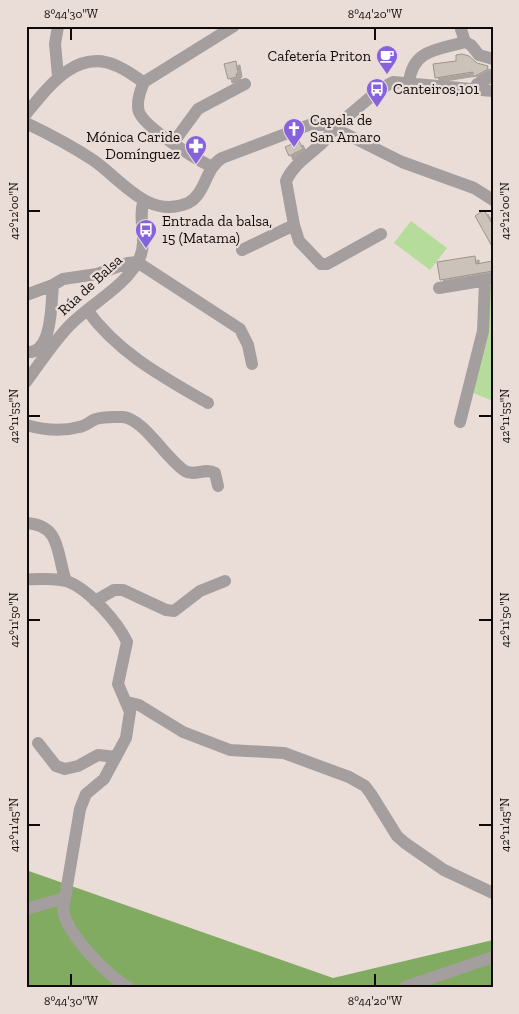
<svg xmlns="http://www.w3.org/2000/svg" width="519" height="1014" viewBox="0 0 519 1014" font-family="'Zilla Slab',serif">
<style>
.green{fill:#b6dc9b}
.forest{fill:#81ab61}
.building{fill:#cbc2b9;stroke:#9c948b;filter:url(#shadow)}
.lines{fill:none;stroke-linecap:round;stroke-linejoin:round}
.minor{stroke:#a49e9e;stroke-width:12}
.ticks{fill:none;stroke:#100b0a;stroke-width:2}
.labels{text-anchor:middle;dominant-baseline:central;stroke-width:4.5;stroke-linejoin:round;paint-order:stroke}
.poi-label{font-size:15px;fill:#100b0a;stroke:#eaddd8;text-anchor:start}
.street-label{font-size:15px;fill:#100b0a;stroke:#eaddd8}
.neatline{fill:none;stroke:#100b0a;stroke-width:2}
.ticks-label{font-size:12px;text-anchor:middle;fill:#100b0a}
</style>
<defs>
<filter id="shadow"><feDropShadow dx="4" dy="4" stdDeviation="0" flood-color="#0004"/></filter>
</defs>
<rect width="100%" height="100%" fill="#eaddd8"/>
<path class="green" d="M 411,221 L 447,248 L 430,270 L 394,243 Z
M 489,285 L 493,285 L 493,401 L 471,392 Z"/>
<path class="forest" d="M 26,870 L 333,978 L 493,940 L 493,988 L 26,988 Z"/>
<path class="building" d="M 462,54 L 469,56 L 477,63 L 488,66 L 487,70 L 473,77 L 473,72 L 435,78 L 433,64 L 456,61 L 456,55 Z
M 236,61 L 238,73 L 236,74 L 237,77 L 228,79 L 224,64 Z
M 299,141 L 303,149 L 289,156 L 285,147 Z
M 484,210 L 491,222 L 493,221 L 493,248 L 475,216 Z
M 475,256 L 476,264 L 493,261 L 493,271 L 440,280 L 437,262 Z"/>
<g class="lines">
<path class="minor" d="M 460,26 L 465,42
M 58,76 L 55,44 L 58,26
M 409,82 C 413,49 438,50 465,42 L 471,45 L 479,55 L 493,59
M 475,89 L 477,84 L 493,76
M 26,114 C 48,87 77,47 117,66 C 127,70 135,77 144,82
M 26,123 C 49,134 72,146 93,160 C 121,179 148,220 188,203 C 206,194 205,168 222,158 L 309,125 L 323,125 L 334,128 L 402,162 L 474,188 L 493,200
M 173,143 L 198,109 L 245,84
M 212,167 C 196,159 145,128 139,112 C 136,103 140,91 144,82 L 234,26
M 381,234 L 327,264 L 321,264 L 299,241 L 294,225 L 286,181 C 296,158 323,149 334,128 L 380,89 L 393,82 L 493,91
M 242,250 L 294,225
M 137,262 L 240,329 L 248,345 L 252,364
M 439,288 L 493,279
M 26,295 L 53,285 L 63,279 L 97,274 L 128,263 L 137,262
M 87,310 C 118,353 163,377 208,403
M 26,352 C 53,355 51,303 53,285
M 26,382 C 41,362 54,341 71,324 C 93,302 127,286 140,257 C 148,238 137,219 144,200
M 460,422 L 483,331 L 485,281
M 26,425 C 44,430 61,432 79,427 C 86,426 90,421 96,419 C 104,416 115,417 123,417 C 144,419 166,459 185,471 C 195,477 205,467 215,473 L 218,486
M 26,523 C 62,525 56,554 66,581
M 26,579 C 39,580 56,577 69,582 C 89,590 118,622 127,642 L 118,684 L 130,712 L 126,738 L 104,779 L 86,794 L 80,809 L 63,910 C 68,936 107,975 129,988
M 95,601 L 114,590 L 123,590 L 166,610 L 174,611 L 200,591 L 225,581
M 127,702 L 139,705 L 183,732 L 230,750 L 284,753 L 349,777 L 365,786 L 371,794 L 397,836 L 405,843 L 444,870 L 493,893
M 38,743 L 56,766 L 65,769 L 78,766 L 98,755 L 116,757
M 26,909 L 64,898
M 405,987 L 493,957"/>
</g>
<path class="ticks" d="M 71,28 L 71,40M 375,28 L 375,40M 28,211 L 40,211M 479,211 L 492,211M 28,416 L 40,416M 479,416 L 492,416M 28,620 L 40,620M 479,620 L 492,620M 28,825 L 40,825M 479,825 L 492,825M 71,974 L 71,986M 375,974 L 375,986"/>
<defs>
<g id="cafe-pin" transform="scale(1.125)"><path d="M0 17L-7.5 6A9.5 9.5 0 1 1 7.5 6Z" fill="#8762dd" stroke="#eaddd8"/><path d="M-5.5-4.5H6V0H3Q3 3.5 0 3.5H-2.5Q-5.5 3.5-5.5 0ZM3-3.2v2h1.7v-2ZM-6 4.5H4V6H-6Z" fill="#fff"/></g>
<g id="bus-pin" transform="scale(1.125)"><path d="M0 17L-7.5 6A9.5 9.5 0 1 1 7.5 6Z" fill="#8762dd" stroke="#eaddd8"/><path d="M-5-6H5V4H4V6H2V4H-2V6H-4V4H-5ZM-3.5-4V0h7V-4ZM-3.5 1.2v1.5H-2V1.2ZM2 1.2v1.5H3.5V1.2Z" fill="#fff"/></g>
<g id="church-pin" transform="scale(1.125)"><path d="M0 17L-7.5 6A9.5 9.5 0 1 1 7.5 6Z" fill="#8762dd" stroke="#eaddd8"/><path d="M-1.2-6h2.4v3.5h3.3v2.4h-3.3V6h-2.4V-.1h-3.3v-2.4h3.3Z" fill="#fff"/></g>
<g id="pharmacy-pin" transform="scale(1.125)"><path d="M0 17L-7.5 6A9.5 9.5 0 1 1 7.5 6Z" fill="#8762dd" stroke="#eaddd8"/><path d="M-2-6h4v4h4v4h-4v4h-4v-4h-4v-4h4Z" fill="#fff"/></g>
</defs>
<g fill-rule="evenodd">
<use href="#cafe-pin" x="387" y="56"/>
<use href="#bus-pin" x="377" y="89"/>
<use href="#church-pin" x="294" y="129"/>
<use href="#pharmacy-pin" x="196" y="146"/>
<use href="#bus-pin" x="146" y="230"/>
</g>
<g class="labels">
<g class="poi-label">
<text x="371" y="56" text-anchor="end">Cafetería Priton</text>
<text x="393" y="89">Canteiros,101</text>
<text x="310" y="120">Capela de<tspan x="310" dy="17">San Amaro</tspan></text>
<text x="180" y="137" text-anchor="end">Mónica Caride<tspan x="180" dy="17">Domínguez</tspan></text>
<text x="162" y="221">Entrada da balsa,<tspan x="162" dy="17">15 (Matama)</tspan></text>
</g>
<g class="street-label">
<text transform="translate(90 285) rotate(-43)">Rúa de Balsa</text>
</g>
</g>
<rect width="519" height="1014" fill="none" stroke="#eaddd8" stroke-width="55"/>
<rect x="28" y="28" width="464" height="958" class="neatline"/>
<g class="ticks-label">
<text x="71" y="18">8°44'30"W</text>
<text x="375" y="18">8°44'20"W</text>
<text transform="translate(14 211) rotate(-90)" y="4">42°12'00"N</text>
<text transform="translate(505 211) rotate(-90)" y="4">42°12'00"N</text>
<text transform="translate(14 416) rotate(-90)" y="4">42°11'55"N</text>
<text transform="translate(505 416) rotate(-90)" y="4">42°11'55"N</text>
<text transform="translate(14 620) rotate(-90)" y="4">42°11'50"N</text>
<text transform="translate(505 620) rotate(-90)" y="4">42°11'50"N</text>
<text transform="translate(14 825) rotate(-90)" y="4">42°11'45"N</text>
<text transform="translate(505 825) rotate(-90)" y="4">42°11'45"N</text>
<text x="71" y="1005">8°44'30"W</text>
<text x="375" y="1005">8°44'20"W</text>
</g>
</svg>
